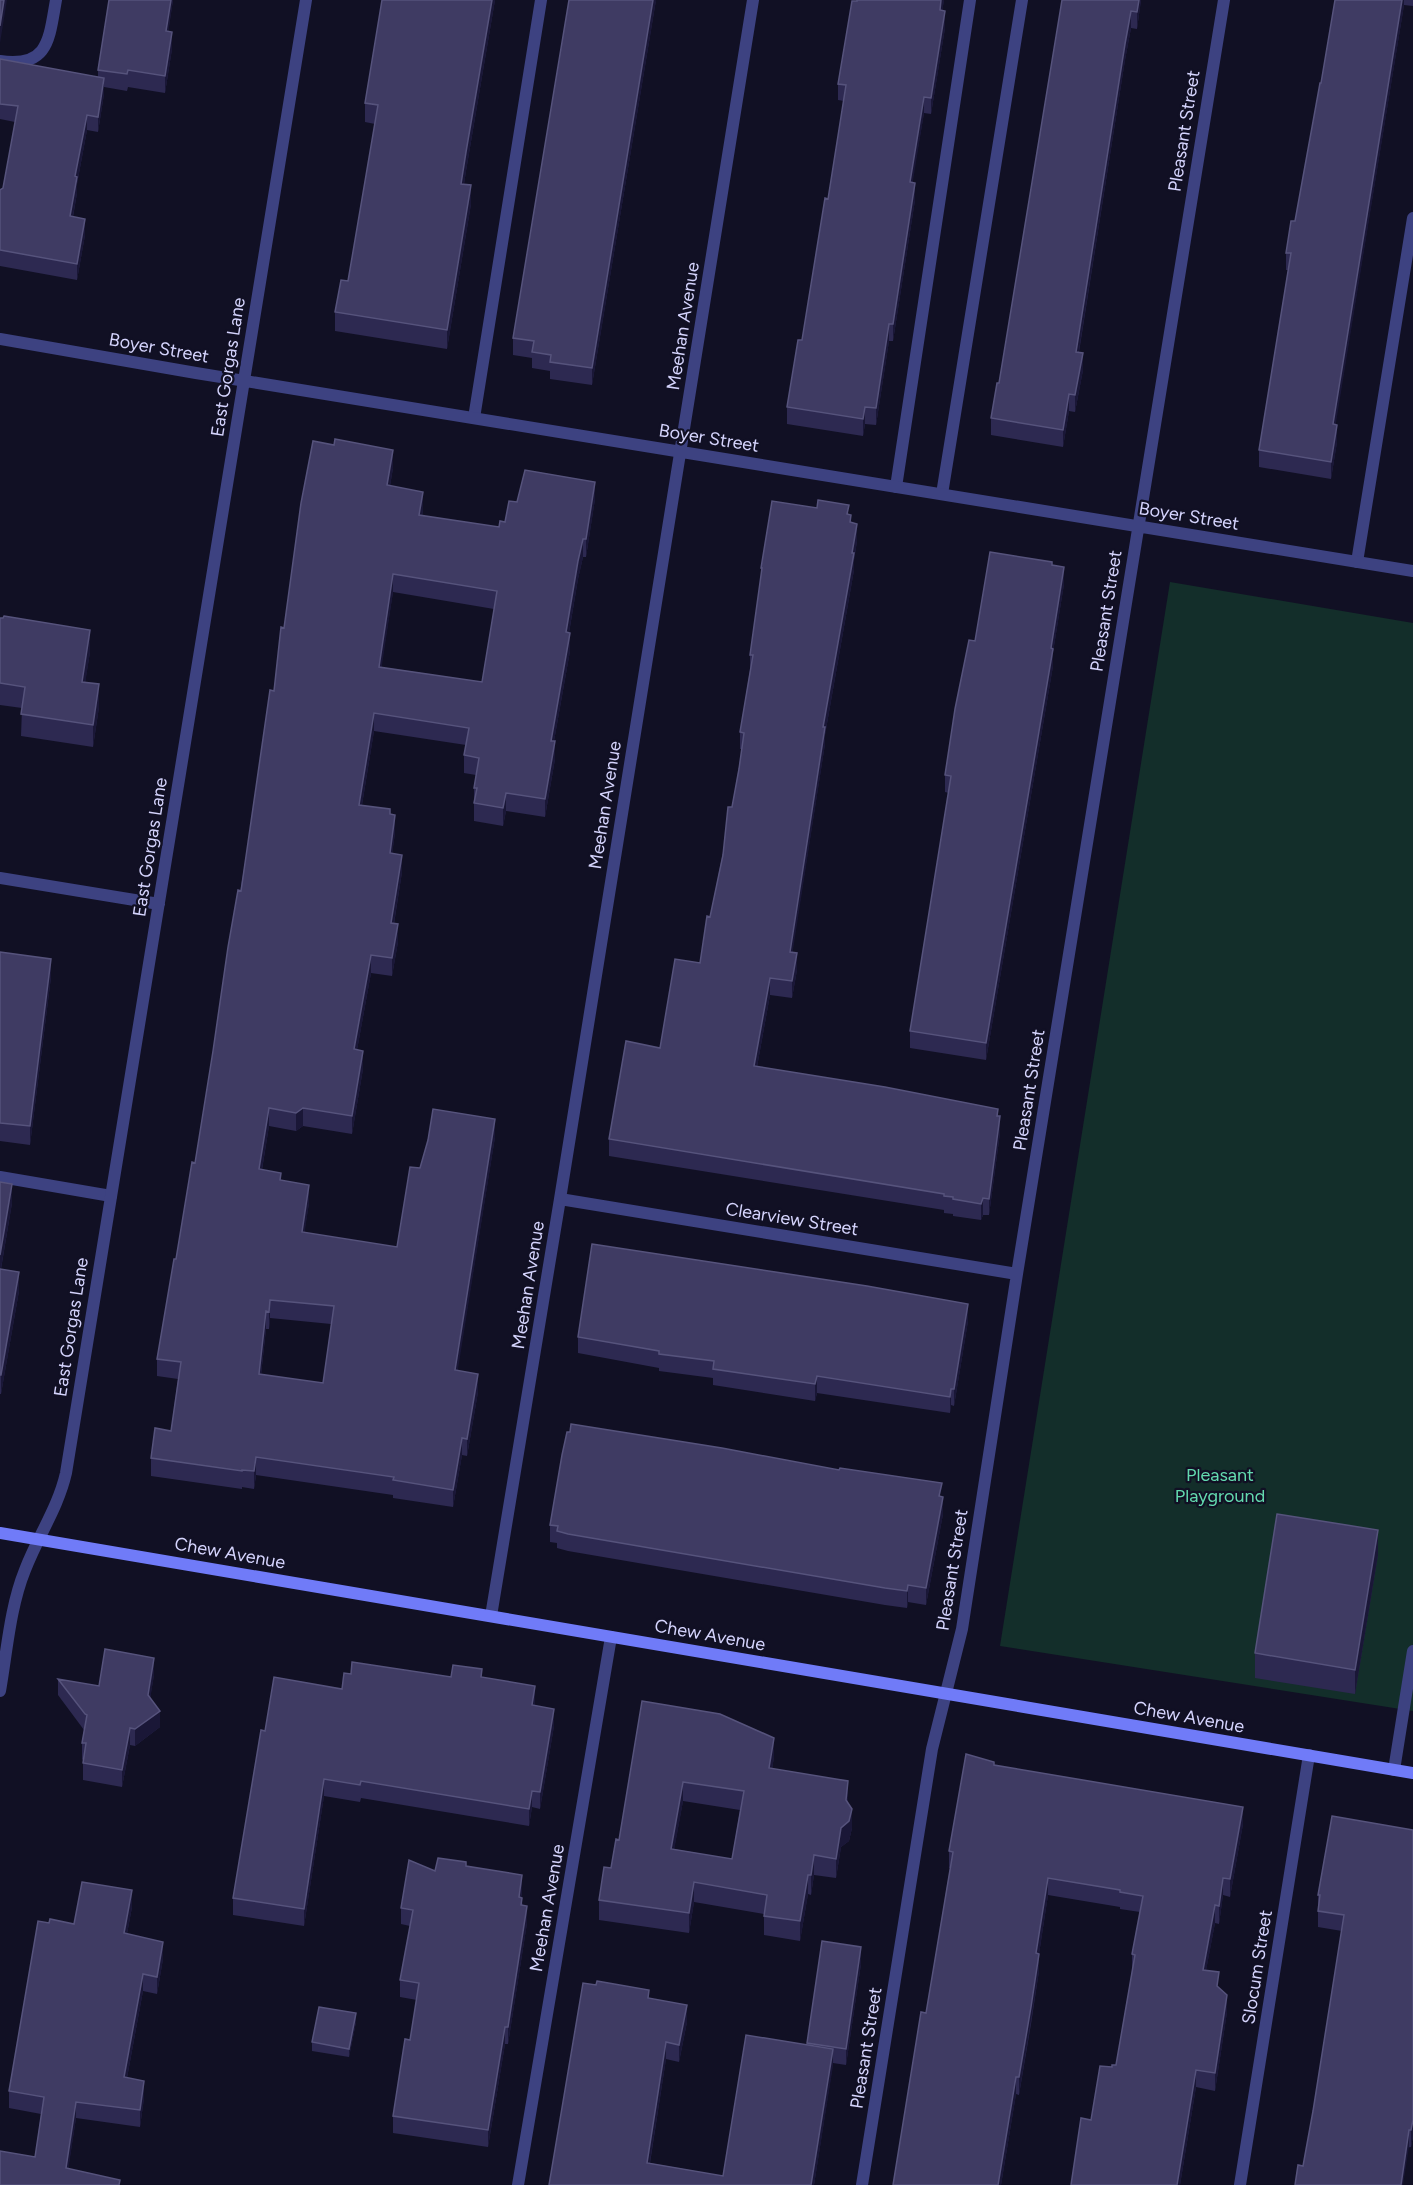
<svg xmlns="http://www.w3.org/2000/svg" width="1413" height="2185" viewBox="0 0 1413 2185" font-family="Figtree,sans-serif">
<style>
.green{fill:#132e2a}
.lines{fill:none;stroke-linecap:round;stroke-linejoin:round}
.lane{stroke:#3d4281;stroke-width:12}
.street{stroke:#3d4281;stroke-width:12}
.secondary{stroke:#707bf8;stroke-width:12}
.wall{fill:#2d2951;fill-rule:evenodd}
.shaded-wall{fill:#1a1737}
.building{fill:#3f3b63;stroke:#56537c;stroke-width:1.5;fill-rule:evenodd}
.labels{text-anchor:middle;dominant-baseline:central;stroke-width:4.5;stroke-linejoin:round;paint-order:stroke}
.street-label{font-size:18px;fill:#d5d4fd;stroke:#111024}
.park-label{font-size:18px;fill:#63daaf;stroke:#111024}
</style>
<rect width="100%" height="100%" fill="#111024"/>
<path class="green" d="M 1170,582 L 1413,623 L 1413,1711 L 1000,1646 Z"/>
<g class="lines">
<path class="lane" d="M 0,61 C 49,68 49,39 56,0
M 474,418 L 541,0
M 896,487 L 970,0
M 942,494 L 1022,0
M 1357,562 L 1413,218
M 0,1177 L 111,1196"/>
<path class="street" d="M 0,339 L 196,373 L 1413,571
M 0,878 L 159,904
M 560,1199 L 1017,1274
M 491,1616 L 560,1199 L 753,0
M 0,1691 C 7,1651 10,1607 25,1570 C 38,1536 58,1508 66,1473 L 306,0
M 1394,1770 L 1413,1651
M 518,2185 L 611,1637
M 862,2185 L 932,1749 L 962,1629 L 1017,1274 L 1224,0
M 1240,2185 L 1309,1755"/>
<path class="secondary" d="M 0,1533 L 1413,1773"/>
</g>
<path class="wall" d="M 109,0 L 173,0 L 168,32 L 172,49 L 165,93 L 128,87 L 127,91 L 104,87 L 104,94 L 98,132 L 87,130 L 77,184 L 77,193 L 73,217 L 85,235 L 77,280 L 0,266 L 0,190 L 3,188 L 15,122 L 0,119 L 0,59 L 98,77 L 98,70 Z
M 382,0 L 495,0 L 466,171 L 464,184 L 471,204 L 447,349 L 335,331 L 335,312 L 348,281 L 375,124 L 365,122 L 365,103 Z
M 656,0 L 592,385 L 550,379 L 550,371 L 532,368 L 532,358 L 513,355 L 513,338 Z
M 857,0 L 944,0 L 942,11 L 945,28 L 931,114 L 924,113 L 912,182 L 915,200 L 893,341 L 889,341 L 876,425 L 865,424 L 863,436 L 787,424 L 787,407 L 802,340 L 828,199 L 844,101 L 838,100 L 838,84 Z
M 1062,0 L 1141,0 L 1137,29 L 1131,28 L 1125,60 L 1079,352 L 1083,370 L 1075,412 L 1069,411 L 1063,447 L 991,435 L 991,418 L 999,383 Z
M 1335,0 L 1413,0 L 1413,6 L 1404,5 L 1335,425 L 1337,442 L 1331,479 L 1259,467 L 1259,450 L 1288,270 L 1286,270 L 1286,253 L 1295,221 L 1321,83 Z
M 393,468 L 390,486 L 423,510 L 422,516 L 499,527 L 505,522 L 517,502 L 595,499 L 586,557 L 583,557 L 578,579 L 569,633 L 570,651 L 554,741 L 555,759 L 545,817 L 506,811 L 503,826 L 474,821 L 474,788 L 476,775 L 464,773 L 464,755 L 466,745 L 374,731 L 362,805 L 390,814 L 395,833 L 392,853 L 402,872 L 394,924 L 398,942 L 392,976 L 371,973 L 357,1050 L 363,1069 L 352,1134 L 303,1126 L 296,1131 L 269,1126 L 262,1170 L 281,1180 L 309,1203 L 304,1233 L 397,1247 L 420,1168 L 495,1137 L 457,1371 L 478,1392 L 467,1456 L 462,1455 L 453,1507 L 393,1498 L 393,1495 L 256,1475 L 254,1489 L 242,1487 L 242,1489 L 151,1476 L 151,1458 L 171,1431 L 178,1379 L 157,1376 L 157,1359 L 195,1163 L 284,628 ZM 393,592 L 494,609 L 482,682 L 381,667 ZM 270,1318 L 331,1324 L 323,1383 L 261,1375 L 266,1329 L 269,1329 Z
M 849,515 L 857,541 L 854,560 L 854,570 L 825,735 L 825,744 L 792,952 L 797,970 L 792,998 L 770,995 L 757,1067 L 998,1116 L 1000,1133 L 989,1215 L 983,1215 L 981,1220 L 953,1216 L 953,1214 L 944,1213 L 944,1210 L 609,1156 L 609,1139 L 660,1048 L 700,963 L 710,917 L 732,807 L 742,749 L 740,749 L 740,732 L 750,670 L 750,655 L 761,579 L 761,568 Z
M 1052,565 L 1064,584 L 1053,652 L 1053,666 L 986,1060 L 910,1048 L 910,1031 L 949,793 L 945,792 L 945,775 L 975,641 Z
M 0,618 L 90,652 L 85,682 L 99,707 L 93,747 L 21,736 L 22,708 L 0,705 Z
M 0,952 L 51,977 L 30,1145 L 0,1141 Z
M 0,1182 L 12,1203 L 1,1269 L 19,1291 L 1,1394 L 0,1394 Z
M 968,1321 L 954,1406 L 951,1405 L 950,1413 L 817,1393 L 815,1401 L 713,1385 L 713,1378 L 659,1371 L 659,1368 L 578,1353 L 578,1337 Z
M 942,1497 L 943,1514 L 926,1605 L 908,1602 L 907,1608 L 885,1605 L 568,1551 L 557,1548 L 557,1543 L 550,1542 L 550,1525 Z
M 1378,1555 L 1355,1694 L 1255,1678 L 1255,1653 Z
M 351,1674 L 482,1677 L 535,1703 L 534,1705 L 554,1726 L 540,1809 L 532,1807 L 529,1826 L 361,1798 L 360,1802 L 324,1796 L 304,1926 L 233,1915 L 233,1898 L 265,1731 L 342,1689 Z
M 154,1675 L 150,1698 L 160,1727 L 135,1746 L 130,1745 L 122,1787 L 83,1780 L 83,1760 L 82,1759 L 82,1743 L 84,1730 L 58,1695 L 58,1679 L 99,1686 Z
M 642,1701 L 774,1757 L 772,1769 L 847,1803 L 852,1828 L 849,1841 L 841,1847 L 836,1878 L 814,1875 L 811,1895 L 808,1894 L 800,1941 L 764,1935 L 764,1914 L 694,1902 L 689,1933 L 599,1920 L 599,1900 L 611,1868 L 619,1840 ZM 683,1801 L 740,1810 L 732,1859 L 674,1849 Z
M 994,1765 L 1243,1824 L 1230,1897 L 1223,1895 L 1219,1924 L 1215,1923 L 1206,1970 L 1219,1988 L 1227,2012 L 1215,2091 L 1196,2087 L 1180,2185 L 1071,2185 L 1091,2120 L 1112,2067 L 1116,2065 L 1132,1971 L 1132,1954 L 1140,1912 L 1120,1909 L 1120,1907 L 1048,1895 L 1039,1954 L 1039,1971 L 1031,2024 L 1019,2095 L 1016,2094 L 1001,2185 L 893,2185 L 926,2013 L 950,1868 L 949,1868 L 949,1851 Z
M 1413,1830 L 1413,2136 L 1411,2147 L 1303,2166 L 1313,2111 L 1342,1931 L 1318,1927 L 1318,1895 Z
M 466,1866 L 522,1892 L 521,1898 L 527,1923 L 508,2044 L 505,2044 L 488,2147 L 393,2133 L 393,2116 L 410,2040 L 417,2000 L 400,1997 L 400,1980 L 410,1926 L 401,1924 L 401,1908 L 435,1871 Z
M 132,1907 L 127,1934 L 163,1959 L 157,1994 L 143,1991 L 127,2078 L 144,2098 L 140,2127 L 76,2118 L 68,2169 L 120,2185 L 0,2185 L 35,2157 L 41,2114 L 9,2108 L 9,2091 L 74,1924 Z
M 861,1964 L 846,2065 L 833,2063 L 814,2185 L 549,2185 L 649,1999 L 687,2022 L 679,2062 L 666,2059 L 650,2163 L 723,2176 L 807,2045 L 807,2043 Z
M 356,2022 L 349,2057 L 312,2051 L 312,2042 Z"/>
<path class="shaded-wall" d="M 4,0 L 7,0 L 0,43 L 0,26 Z
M 171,0 L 173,0 L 166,48 L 166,31 Z
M 492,0 L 495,0 L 466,171 L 461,203 L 461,184 L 466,152 Z
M 653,0 L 656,0 L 592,385 L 592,368 Z
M 941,0 L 944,0 L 940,27 L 940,10 Z
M 1139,0 L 1141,0 L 1137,29 L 1137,12 Z
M 1402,0 L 1404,0 L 1404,5 L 1333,441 L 1333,424 Z
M 945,11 L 945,28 L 931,114 L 931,98 Z
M 1131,11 L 1131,28 L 1125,60 L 1076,369 L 1076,352 L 1125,44 Z
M 172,32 L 172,49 L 165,93 L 165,76 Z
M 104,78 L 104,94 L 98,132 L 98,117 Z
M 924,97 L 924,113 L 910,199 L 910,182 Z
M 87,115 L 87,130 L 77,184 L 77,193 L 70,232 L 70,216 L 75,176 Z
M 915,183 L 915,200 L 893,341 L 893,324 Z
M 471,185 L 471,204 L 447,349 L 447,330 Z
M 85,219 L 85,235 L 77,280 L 77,264 Z
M 889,324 L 889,341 L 876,425 L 876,408 Z
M 1083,353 L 1083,370 L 1075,412 L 1075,395 Z
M 1069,394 L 1069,411 L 1063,447 L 1063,430 Z
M 865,407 L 865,424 L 863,436 L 863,419 Z
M 1337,425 L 1337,442 L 1331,479 L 1331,462 Z
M 393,450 L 393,468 L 387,503 L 387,485 Z
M 595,482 L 595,499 L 586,557 L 586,539 Z
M 423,492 L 423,510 L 419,533 L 419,515 Z
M 857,524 L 857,541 L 854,560 L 854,570 L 825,735 L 825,744 L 790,969 L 790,952 L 823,727 Z
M 583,539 L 583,557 L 578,579 L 566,650 L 566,632 L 578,561 Z
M 1064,567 L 1064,584 L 1053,652 L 1053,666 L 986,1060 L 986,1043 Z
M 393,574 L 393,592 L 379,685 L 379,667 Z
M 90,630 L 90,652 L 82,704 L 82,682 Z
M 570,633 L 570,651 L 551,758 L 551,741 Z
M 99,684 L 99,707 L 93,747 L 93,725 Z
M 374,713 L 374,731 L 359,823 L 359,805 Z
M 555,741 L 555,759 L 545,817 L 545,799 Z
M 506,793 L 506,811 L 503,826 L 503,808 Z
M 395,815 L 395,833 L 390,871 L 390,853 Z
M 402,855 L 402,872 L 391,941 L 391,923 Z
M 398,924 L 398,942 L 392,976 L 392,958 Z
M 797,953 L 797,970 L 792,998 L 792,981 Z
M 371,955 L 371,973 L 354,1067 L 354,1049 Z
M 51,959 L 51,977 L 30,1145 L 30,1126 Z
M 770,978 L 770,995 L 754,1083 L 754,1066 Z
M 363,1051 L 363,1069 L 352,1134 L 352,1116 Z
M 269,1108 L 269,1126 L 259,1187 L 259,1169 Z
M 303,1108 L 303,1126 L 296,1131 L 296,1113 Z
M 1000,1116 L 1000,1133 L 989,1215 L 989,1199 Z
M 495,1119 L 495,1137 L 455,1388 L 455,1370 Z
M 12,1184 L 12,1203 L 0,1274 L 0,1255 Z
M 309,1185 L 309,1203 L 302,1250 L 302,1232 Z
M 983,1198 L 983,1215 L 981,1220 L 981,1204 Z
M 19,1272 L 19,1291 L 1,1394 L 1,1375 Z
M 270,1300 L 270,1318 L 269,1329 L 269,1312 Z
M 968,1304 L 968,1321 L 954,1406 L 954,1389 Z
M 266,1311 L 266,1329 L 259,1392 L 259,1374 Z
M 478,1374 L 478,1392 L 467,1456 L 467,1439 Z
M 817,1376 L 817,1393 L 815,1401 L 815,1384 Z
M 951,1389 L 951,1405 L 950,1413 L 950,1397 Z
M 462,1438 L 462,1455 L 453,1507 L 453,1490 Z
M 256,1457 L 256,1475 L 254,1489 L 254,1471 Z
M 943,1497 L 943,1514 L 926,1605 L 926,1588 Z
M 1378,1530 L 1378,1555 L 1355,1694 L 1355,1670 Z
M 908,1585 L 908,1602 L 907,1608 L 907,1591 Z
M 154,1658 L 154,1675 L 148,1712 L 148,1695 Z
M 535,1686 L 535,1703 L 532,1722 L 532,1705 Z
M 554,1709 L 554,1726 L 540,1809 L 540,1792 Z
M 160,1711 L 160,1727 L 135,1746 L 135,1729 Z
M 130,1728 L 130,1745 L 122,1787 L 122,1770 Z
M 774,1738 L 774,1757 L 769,1788 L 769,1768 Z
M 324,1779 L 324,1796 L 304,1926 L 304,1909 Z
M 848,1781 L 848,1800 L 846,1820 L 846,1800 Z
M 683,1782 L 683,1801 L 671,1868 L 671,1849 Z
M 532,1791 L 532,1807 L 529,1826 L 529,1809 Z
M 1243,1807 L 1243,1824 L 1230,1897 L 1230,1879 Z
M 852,1809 L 852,1828 L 849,1841 L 841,1847 L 836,1878 L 836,1859 L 841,1828 Z
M 814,1855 L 814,1875 L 811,1895 L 811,1875 Z
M 522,1875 L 522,1892 L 519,1914 L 519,1897 Z
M 808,1875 L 808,1894 L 800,1941 L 800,1921 Z
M 1048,1878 L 1048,1895 L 1039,1954 L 1039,1971 L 1019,2095 L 1019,2077 L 1036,1953 Z
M 1223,1878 L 1223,1895 L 1219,1924 L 1219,1906 Z
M 694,1882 L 694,1902 L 689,1933 L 689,1913 Z
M 132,1890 L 132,1907 L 124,1950 L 124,1933 Z
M 1215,1905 L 1215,1923 L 1203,1987 L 1203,1970 Z
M 527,1906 L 527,1923 L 508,2044 L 508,2027 Z
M 163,1942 L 163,1959 L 157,1994 L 157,1977 Z
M 861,1947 L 861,1964 L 846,2065 L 846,2049 Z
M 143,1974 L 143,1991 L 124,2094 L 124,2077 Z
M 1227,1995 L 1227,2012 L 1215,2091 L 1215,2073 Z
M 687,2005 L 687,2022 L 679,2062 L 679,2045 Z
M 356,2013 L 356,2022 L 349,2057 L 349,2049 Z
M 505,2027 L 505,2044 L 488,2147 L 488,2130 Z
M 666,2042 L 666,2059 L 647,2180 L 647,2163 Z
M 833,2049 L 833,2066 L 814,2185 L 811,2185 Z
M 1196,2070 L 1196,2087 L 1180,2185 L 1177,2185 Z
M 1016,2077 L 1016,2094 L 1001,2185 L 998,2185 Z
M 144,2081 L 144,2098 L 140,2127 L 140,2110 Z
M 76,2102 L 76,2118 L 66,2185 L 66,2168 Z
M 1413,2120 L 1413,2136 L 1411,2147 L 1411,2130 Z
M 1409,2130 L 1409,2147 L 1403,2185 L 1401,2185 Z"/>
<path class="building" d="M 0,0 L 4,0 L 0,26 Z
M 109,0 L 171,0 L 166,31 L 172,32 L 165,76 L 128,70 L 127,74 L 98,70 Z
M 382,0 L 492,0 L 466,152 L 461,184 L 471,185 L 447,330 L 335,312 L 341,280 L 348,281 L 378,105 L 365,103 Z
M 569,0 L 653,0 L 592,368 L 550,362 L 551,355 L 532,352 L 534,341 L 513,338 Z
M 857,0 L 941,0 L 940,10 L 945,11 L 931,98 L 924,97 L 910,182 L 915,183 L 893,324 L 889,324 L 876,408 L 865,407 L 863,419 L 787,407 L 798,340 L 802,340 L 825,198 L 828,199 L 846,85 L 838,84 L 852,1 L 857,1 Z
M 1062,0 L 1139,0 L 1137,12 L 1131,11 L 1125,44 L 1076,352 L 1083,353 L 1075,395 L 1069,394 L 1063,430 L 991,418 L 997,383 L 999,383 Z
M 1335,0 L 1402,0 L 1333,424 L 1337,425 L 1331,462 L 1259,450 L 1291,253 L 1286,253 L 1291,221 L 1295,221 L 1320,83 L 1321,83 Z
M 0,59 L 104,78 L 98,117 L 87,115 L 75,176 L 77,177 L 70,216 L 85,219 L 77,264 L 0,250 L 0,190 L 3,188 L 18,106 L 0,104 Z
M 335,439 L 393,450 L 387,485 L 423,492 L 419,515 L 499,527 L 500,521 L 505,522 L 509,501 L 517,502 L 525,470 L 595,482 L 586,539 L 583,539 L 578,561 L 566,632 L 570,633 L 551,741 L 555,741 L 545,799 L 506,793 L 503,808 L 474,803 L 477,788 L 474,788 L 479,758 L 464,755 L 469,728 L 374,713 L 359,805 L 390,809 L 390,814 L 395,815 L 390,853 L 402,855 L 391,923 L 398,924 L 392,958 L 371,955 L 354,1049 L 363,1051 L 352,1116 L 303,1108 L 296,1113 L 269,1108 L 259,1169 L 281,1173 L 280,1180 L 309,1185 L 302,1232 L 397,1247 L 410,1167 L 420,1168 L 428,1140 L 433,1109 L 495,1119 L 455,1370 L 478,1374 L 467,1439 L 462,1438 L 453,1490 L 393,1480 L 394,1477 L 256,1457 L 254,1471 L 242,1470 L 242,1471 L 151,1458 L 155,1428 L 171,1431 L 181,1362 L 157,1359 L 174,1259 L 176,1259 L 192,1162 L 195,1163 L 213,1051 L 228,947 L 238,890 L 241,891 L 270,690 L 274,691 L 281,627 L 284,628 L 301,503 L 313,441 L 334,445 ZM 393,574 L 497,591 L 482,682 L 379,667 ZM 270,1300 L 334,1306 L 323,1383 L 259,1374 L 266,1311 L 269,1312 Z
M 818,500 L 849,505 L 847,514 L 851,515 L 850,522 L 857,524 L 852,553 L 854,553 L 823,727 L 825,727 L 790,952 L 797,953 L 792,981 L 770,978 L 754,1066 L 885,1087 L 998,1109 L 997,1116 L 1000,1116 L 989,1199 L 983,1198 L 981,1204 L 953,1199 L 953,1197 L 944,1196 L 944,1194 L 609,1139 L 626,1041 L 660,1048 L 675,959 L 700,963 L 707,916 L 710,917 L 723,855 L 728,807 L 732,807 L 739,769 L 744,733 L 740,732 L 753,655 L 750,655 L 762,568 L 761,568 L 772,501 L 817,508 Z
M 990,552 L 1052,562 L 1052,565 L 1064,567 L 1051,648 L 1053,649 L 986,1043 L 910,1031 L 951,776 L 945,775 L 955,709 L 969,640 L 975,641 Z
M 4,616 L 90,630 L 82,682 L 99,684 L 93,725 L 21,714 L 25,687 L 0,683 L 0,618 L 3,618 Z
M 0,952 L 51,959 L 30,1126 L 0,1123 Z
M 0,1182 L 12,1184 L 0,1255 Z
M 592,1244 L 867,1286 L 968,1304 L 954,1389 L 951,1389 L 950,1397 L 817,1376 L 815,1384 L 713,1369 L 714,1361 L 659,1354 L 659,1351 L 578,1337 Z
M 0,1269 L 19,1272 L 1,1375 L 0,1375 Z
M 571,1424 L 722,1448 L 839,1470 L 840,1468 L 942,1483 L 939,1496 L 943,1497 L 926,1588 L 908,1585 L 907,1591 L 885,1588 L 568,1534 L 557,1531 L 558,1526 L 550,1525 L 562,1455 L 567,1432 L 570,1432 Z
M 1277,1514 L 1378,1530 L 1355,1670 L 1255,1653 Z
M 105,1649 L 154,1658 L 148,1695 L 160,1711 L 135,1729 L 130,1728 L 122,1770 L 83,1763 L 86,1743 L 82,1743 L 87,1715 L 85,1714 L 58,1679 L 99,1686 Z
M 352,1662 L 451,1677 L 453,1665 L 482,1669 L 481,1677 L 535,1686 L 532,1705 L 554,1709 L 540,1792 L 532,1791 L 529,1809 L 361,1781 L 360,1785 L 324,1779 L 304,1909 L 233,1898 L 261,1730 L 265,1731 L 274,1677 L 342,1689 L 344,1673 L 351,1674 Z
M 642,1701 L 720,1714 L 774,1738 L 769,1768 L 848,1781 L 846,1800 L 852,1809 L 849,1821 L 841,1828 L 836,1859 L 814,1855 L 811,1875 L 808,1875 L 800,1921 L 764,1916 L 767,1895 L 694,1882 L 689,1913 L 599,1900 L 604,1867 L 611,1868 L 616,1839 L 619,1840 ZM 683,1782 L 744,1791 L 732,1859 L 671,1849 Z
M 966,1754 L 994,1762 L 994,1765 L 1243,1807 L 1230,1879 L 1223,1878 L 1219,1906 L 1215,1905 L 1203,1970 L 1219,1972 L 1217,1986 L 1227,1995 L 1215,2073 L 1196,2070 L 1177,2185 L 1071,2185 L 1081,2118 L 1091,2120 L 1100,2066 L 1112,2067 L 1112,2065 L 1116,2065 L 1135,1955 L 1132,1954 L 1143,1896 L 1120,1892 L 1120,1890 L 1048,1878 L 1036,1953 L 1039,1954 L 1031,2007 L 1019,2077 L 1016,2077 L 998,2185 L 893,2185 L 921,2012 L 926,2013 L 953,1852 L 949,1851 Z
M 1332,1816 L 1413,1830 L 1413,2120 L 1411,2130 L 1409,2130 L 1401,2185 L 1295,2185 L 1298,2165 L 1303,2166 L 1313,2111 L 1344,1915 L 1318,1911 L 1320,1895 L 1318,1895 Z
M 438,1858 L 466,1862 L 466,1866 L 522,1875 L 519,1897 L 522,1898 L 521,1905 L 527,1906 L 508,2027 L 505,2027 L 488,2130 L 393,2116 L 405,2039 L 410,2040 L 419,1983 L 400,1980 L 413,1910 L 401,1908 L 409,1860 L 435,1871 Z
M 82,1882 L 132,1890 L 124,1933 L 163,1942 L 157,1977 L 143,1974 L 124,2077 L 144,2081 L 140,2110 L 76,2102 L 66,2168 L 120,2180 L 119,2185 L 0,2185 L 0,2151 L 35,2157 L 44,2097 L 9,2091 L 38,1921 L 49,1923 L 50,1919 L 74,1924 Z
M 822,1941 L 861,1947 L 846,2049 L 807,2043 Z
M 597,1981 L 649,1990 L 648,1998 L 687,2005 L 679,2045 L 666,2042 L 647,2163 L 723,2176 L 746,2035 L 833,2049 L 811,2185 L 549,2185 L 583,1983 L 596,1985 Z
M 319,2007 L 356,2013 L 349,2049 L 312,2042 Z"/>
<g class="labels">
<g class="street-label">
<text transform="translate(1184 131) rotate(-81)">Pleasant Street</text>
<text transform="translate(683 326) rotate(-81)">Meehan Avenue</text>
<text transform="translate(159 348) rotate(10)">Boyer Street</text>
<text transform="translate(228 367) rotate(-81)">East Gorgas Lane</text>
<text transform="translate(709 438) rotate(9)">Boyer Street</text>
<text transform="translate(1189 516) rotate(9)">Boyer Street</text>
<text transform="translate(1106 611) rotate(-81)">Pleasant Street</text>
<text transform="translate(605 805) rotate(-81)">Meehan Avenue</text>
<text transform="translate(150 847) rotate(-81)">East Gorgas Lane</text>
<text transform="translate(1029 1090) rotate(-81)">Pleasant Street</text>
<text transform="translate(792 1219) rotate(9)">Clearview Street</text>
<text transform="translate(528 1285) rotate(-81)">Meehan Avenue</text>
<text transform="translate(71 1327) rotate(-81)">East Gorgas Lane</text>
<text transform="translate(230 1553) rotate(10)">Chew Avenue</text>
<text transform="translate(952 1570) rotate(-81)">Pleasant Street</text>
<text transform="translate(710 1635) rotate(10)">Chew Avenue</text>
<text transform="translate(1189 1717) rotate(10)">Chew Avenue</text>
<text transform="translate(547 1908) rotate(-80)">Meehan Avenue</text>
<text transform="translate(1257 1967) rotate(-81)">Slocum Street</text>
<text transform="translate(866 2048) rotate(-81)">Pleasant Street</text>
</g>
<g class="park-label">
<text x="1220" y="1475">Pleasant<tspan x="1220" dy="21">Playground</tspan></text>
</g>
</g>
</svg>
